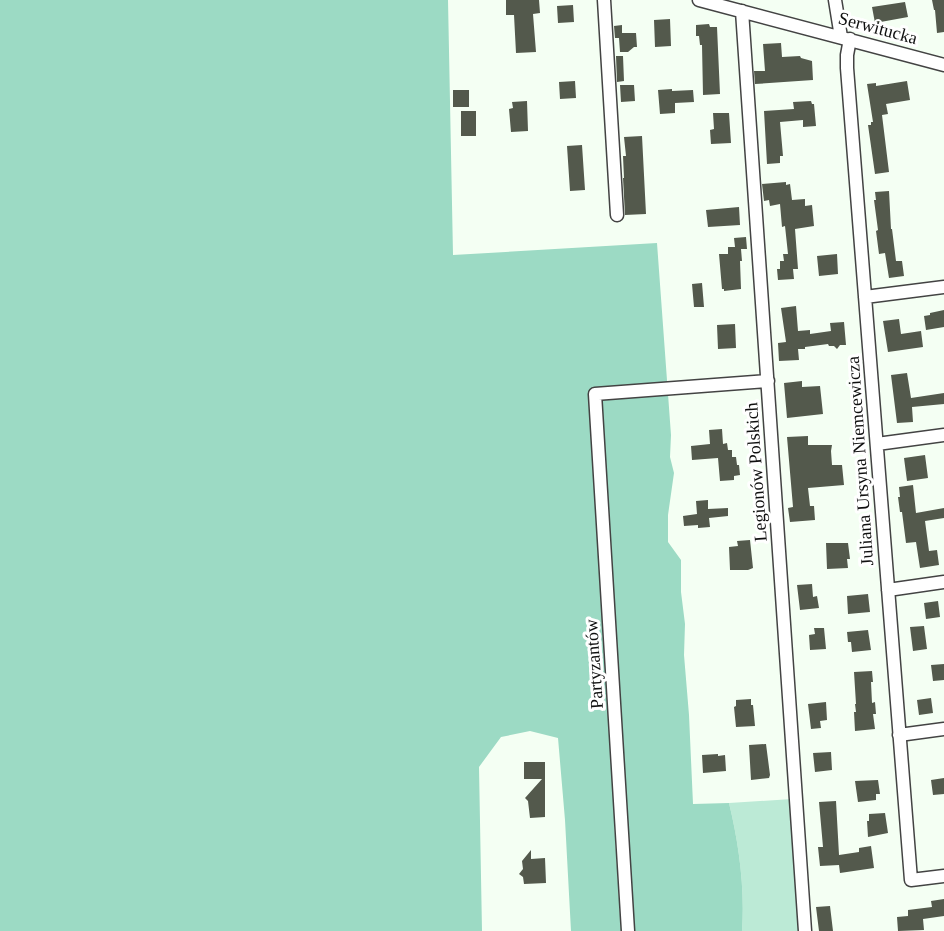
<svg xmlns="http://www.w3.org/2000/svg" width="944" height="931" viewBox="0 0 944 931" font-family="'Times New Roman',serif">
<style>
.green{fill:#bcead6}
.forest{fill:#9cdac4}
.building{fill:#53594c}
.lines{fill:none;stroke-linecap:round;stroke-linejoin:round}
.minor-casing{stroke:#434343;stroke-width:15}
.minor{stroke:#fff;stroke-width:12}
.labels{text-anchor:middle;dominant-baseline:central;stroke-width:6;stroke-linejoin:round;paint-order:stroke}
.street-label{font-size:18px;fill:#101010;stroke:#fff}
</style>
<rect width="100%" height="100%" fill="#f4fff3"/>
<path class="green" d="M 792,799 L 801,931 L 742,931 C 745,888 739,844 729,803 Z"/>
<path class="forest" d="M 0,0 L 448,0 L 453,255 L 657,243 L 671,435 L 670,457 L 674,473 L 668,515 L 668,542 L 681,560 L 681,592 L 685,624 L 684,655 L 689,715 L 693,804 L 729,803 C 739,844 745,888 742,931 L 633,931 L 626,820 L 614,821 L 621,931 L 571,931 L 565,820 L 558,738 L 530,731 L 501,737 L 479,767 L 482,931 L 0,931 Z"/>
<path class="building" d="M 506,0 L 539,0 L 540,13 L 533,14 L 536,52 L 516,53 L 514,15 L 506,15 Z
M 932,0 L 944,0 L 944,32 L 937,33 L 935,10 L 934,10 Z
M 905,2 L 908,17 L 875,23 L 872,7 Z
M 573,5 L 574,22 L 558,23 L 557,6 Z
M 670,19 L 671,46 L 655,47 L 654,20 Z
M 709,24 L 710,27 L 717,27 L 720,94 L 703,95 L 702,45 L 700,45 L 699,36 L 696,36 L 696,25 Z
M 622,25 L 622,33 L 636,33 L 637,47 L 634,47 L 628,52 L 620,52 L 619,38 L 615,38 L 614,26 Z
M 781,43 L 782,57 L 800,56 L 801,58 L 812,61 L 813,80 L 755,84 L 754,71 L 765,71 L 763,44 Z
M 616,56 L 623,56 L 624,81 L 617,82 Z
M 575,81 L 576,98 L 560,99 L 559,82 Z
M 907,81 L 910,100 L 886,104 L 888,114 L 882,115 L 889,172 L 875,174 L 868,125 L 871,125 L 871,122 L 873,122 L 867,84 L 876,83 L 876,86 Z
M 620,85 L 634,85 L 635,101 L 621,102 Z
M 672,89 L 672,91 L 693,90 L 694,102 L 675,103 L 675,113 L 660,114 L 658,90 Z
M 453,90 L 469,90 L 469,107 L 453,107 Z
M 527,101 L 528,131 L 511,132 L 509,109 L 513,108 L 512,102 Z
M 811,101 L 812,104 L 814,104 L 816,126 L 803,127 L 803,120 L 780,122 L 783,156 L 780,156 L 780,163 L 767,164 L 764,111 L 794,109 L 793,102 Z
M 461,111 L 476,111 L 476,136 L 461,136 Z
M 713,113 L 729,113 L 731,143 L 711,144 L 710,130 L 714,129 Z
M 642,136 L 646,214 L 625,215 L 623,178 L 624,178 L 623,156 L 626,156 L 624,137 Z
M 582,145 L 585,190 L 570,191 L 567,146 Z
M 786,182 L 786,185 L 790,184 L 792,200 L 805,199 L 805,206 L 812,205 L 814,226 L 795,229 L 798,269 L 793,269 L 794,279 L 778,280 L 777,269 L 780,269 L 780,261 L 784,261 L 783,254 L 788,254 L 785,226 L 782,227 L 780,204 L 770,206 L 769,200 L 764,201 L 762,184 Z
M 889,191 L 891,229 L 892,229 L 896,261 L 902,261 L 904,276 L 889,278 L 885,253 L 879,254 L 876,231 L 878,230 L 874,200 L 876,200 L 875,192 Z
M 739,207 L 740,225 L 708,227 L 706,210 Z
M 746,237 L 747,249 L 741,249 L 742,261 L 740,261 L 741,289 L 724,291 L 724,289 L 722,289 L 719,254 L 728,254 L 728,247 L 735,247 L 734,238 Z
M 837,254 L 838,274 L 819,276 L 817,256 Z
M 702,283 L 704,307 L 694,307 L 692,284 Z
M 796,306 L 798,331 L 810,330 L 810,334 L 831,331 L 830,323 L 844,322 L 846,345 L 840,345 L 837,349 L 834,346 L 829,346 L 828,344 L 805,347 L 805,349 L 798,349 L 799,360 L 779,361 L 778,343 L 786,342 L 781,308 Z
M 944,310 L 944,327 L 926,330 L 924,316 L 930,315 L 930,313 Z
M 899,319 L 901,334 L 921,331 L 923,347 L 888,352 L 883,321 Z
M 735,324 L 736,348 L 718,349 L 717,325 Z
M 907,373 L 911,398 L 944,393 L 944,404 L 912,407 L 913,422 L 897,423 L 891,375 Z
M 802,381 L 802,387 L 820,386 L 823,414 L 787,418 L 784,383 Z
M 722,429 L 723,444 L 727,443 L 728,450 L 732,450 L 732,457 L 736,457 L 737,465 L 739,465 L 740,475 L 734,476 L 734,480 L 720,481 L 718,458 L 692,460 L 691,446 L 710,444 L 709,430 Z
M 808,436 L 808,445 L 832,445 L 831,451 L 832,465 L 842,465 L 844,485 L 808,488 L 810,506 L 814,506 L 815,520 L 790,522 L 788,508 L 793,507 L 787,437 Z
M 925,455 L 928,478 L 907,481 L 904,458 Z
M 913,485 L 916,513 L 944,508 L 944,518 L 925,521 L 929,551 L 937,550 L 939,565 L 920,568 L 916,542 L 906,543 L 902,512 L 900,512 L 898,497 L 900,497 L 899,487 Z
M 708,500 L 708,509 L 728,508 L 728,516 L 709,518 L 710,527 L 698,528 L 698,525 L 684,526 L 683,516 L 697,514 L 696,501 Z
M 750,540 L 753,568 L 748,570 L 730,570 L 729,547 L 738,546 L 737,541 Z
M 826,543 L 848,543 L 850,559 L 847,559 L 848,568 L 827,569 Z
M 812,584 L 813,597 L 817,596 L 819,608 L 800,610 L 797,585 Z
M 868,594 L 870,612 L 848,614 L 847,596 Z
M 938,601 L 940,617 L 926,619 L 924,603 Z
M 924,626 L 927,649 L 913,651 L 910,627 Z
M 814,628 L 824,628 L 826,649 L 810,650 L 809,635 L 815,634 Z
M 868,630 L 871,650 L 852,652 L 851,642 L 848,642 L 847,632 Z
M 944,664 L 944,680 L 933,681 L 931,665 Z
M 872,671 L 873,682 L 871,682 L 872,703 L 875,702 L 876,714 L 873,714 L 875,729 L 855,731 L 854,712 L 856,712 L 855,704 L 856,704 L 854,672 Z
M 931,698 L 933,713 L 919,715 L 917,700 Z
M 751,699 L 751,705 L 753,705 L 755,726 L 736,727 L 734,707 L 736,706 L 736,700 Z
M 826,702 L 827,720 L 820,721 L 821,728 L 811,729 L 808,704 Z
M 766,744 L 770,775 L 769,778 L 751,780 L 749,745 Z
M 831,752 L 832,770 L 815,772 L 813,753 Z
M 718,754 L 718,756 L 725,755 L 726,771 L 703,773 L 702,755 Z
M 524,762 L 545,762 L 545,817 L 530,818 L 528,801 L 525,798 L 542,779 L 524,779 Z
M 944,778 L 944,794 L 933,795 L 931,780 Z
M 878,780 L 880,794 L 876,794 L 876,800 L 858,802 L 855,781 Z
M 836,801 L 839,855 L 859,852 L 859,848 L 871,846 L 874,868 L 840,873 L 839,865 L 820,866 L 818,847 L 823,847 L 819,802 Z
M 885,813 L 888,833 L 868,837 L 867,821 L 869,821 L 869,814 Z
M 531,850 L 531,859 L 545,858 L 546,883 L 524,884 L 523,877 L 519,874 L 523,869 L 522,861 Z
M 944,899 L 944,916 L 923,919 L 924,930 L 898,931 L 897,917 L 908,916 L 908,910 L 932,907 L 931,901 Z
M 830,906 L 833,931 L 819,931 L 816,907 Z"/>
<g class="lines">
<g class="minor-casing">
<path id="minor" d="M 604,0 L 617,215
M 699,0 L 944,65
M 835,0 L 841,37
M 742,11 L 805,931
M 850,39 L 847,55 L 847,68 L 911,880 L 944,876
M 865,297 L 944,287
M 877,444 L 944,435
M 888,590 L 944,582
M 899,735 L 944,729
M 628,931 L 595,394 L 768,381"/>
</g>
<use href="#minor" class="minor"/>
</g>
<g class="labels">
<g class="street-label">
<text transform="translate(878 28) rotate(15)">Serwitucka</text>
<text transform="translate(860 461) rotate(-94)">Juliana Ursyna Niemcewicza</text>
<text transform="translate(756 472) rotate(-94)">Legionów Polskich</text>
<text transform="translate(594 664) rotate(-94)">Partyzantów</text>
</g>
</g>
</svg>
